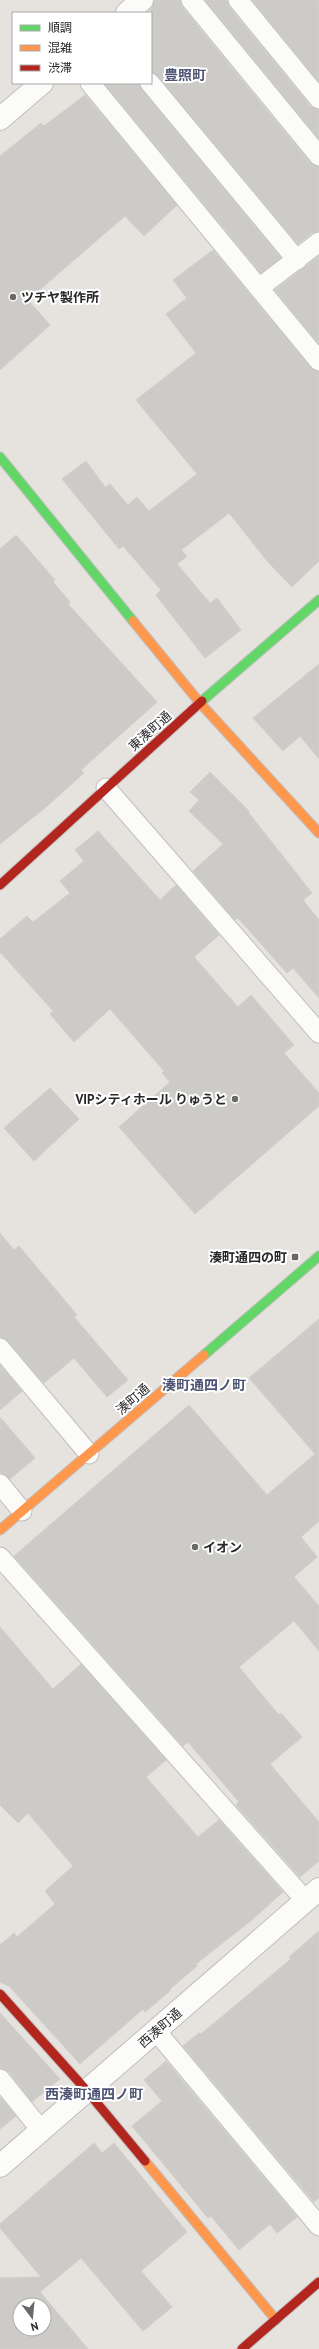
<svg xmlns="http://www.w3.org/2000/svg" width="319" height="2349" viewBox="0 0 319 2349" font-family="'PT Sans','Noto Sans JP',sans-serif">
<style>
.building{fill:#cdcbc8;stroke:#d1ceca;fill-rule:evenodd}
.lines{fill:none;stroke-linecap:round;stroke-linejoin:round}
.lane-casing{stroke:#c0bfbf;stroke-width:21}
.street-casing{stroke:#c0bfbf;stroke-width:24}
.fast-casing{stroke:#c0bfbf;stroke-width:11}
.slow-casing{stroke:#c0bfbf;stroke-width:11}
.jam-casing{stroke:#c0bfbf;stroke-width:11}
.lane{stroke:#fbfbfa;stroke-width:19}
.street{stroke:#fbfbfa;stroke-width:22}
.fast{stroke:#63d668;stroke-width:9}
.slow{stroke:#ff974d;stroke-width:9}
.jam{stroke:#b3261e;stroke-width:9}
.poi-dot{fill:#6a6968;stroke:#fff;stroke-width:1.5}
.labels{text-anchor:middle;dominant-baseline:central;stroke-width:4;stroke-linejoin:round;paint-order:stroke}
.poi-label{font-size:13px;font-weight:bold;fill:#282828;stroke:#fff;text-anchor:start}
.street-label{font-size:13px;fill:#282828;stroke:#fff}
.neighbourhood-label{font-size:14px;font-weight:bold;fill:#4d5474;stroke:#fff}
</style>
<rect width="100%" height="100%" fill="#e6e2de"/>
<path class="building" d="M 154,0 L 180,0 L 182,7 L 310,163 L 319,167 L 319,231 L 312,233 L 298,244 L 158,76 L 151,72 L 151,8 Z
M 205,0 L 227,0 L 229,7 L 310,106 L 319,110 L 319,139 Z
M 252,0 L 319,0 L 319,82 Z
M 104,83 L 139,83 L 142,90 L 281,258 L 261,273 Z
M 85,95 L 177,205 L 144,236 L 125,216 L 28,300 L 50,325 L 0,370 L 0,156 L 41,123 L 44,126 Z
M 213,250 L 311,368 L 319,372 L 319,561 L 292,587 L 267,561 L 229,513 L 181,550 L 187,556 L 177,564 L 210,603 L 217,598 L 241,630 L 205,658 L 156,595 L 161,590 L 123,546 L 119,549 L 62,479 L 86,461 L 105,487 L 110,484 L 128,505 L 137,497 L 149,511 L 197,474 L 136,400 L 196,353 L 166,314 L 187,298 L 173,280 Z
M 319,256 L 319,344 L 275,290 Z
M 16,535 L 55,580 L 53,582 L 70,602 L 68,604 L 157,702 L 81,770 L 84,773 L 46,807 L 0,844 L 0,549 Z
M 319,664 L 319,759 L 300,736 L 283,751 L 253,718 Z
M 210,772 L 249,811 L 248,812 L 312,893 L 303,900 L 319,920 L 319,998 L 293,968 L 287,973 L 238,918 L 235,920 L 193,871 L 223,844 L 189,811 L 199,800 L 190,792 Z
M 98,831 L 160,900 L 176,885 L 219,935 L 194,957 L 238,1007 L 251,995 L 294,1045 L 284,1053 L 319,1093 L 319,1106 L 195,1214 L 119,1127 L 170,1082 L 162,1073 L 164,1071 L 110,1009 L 74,1042 L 50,1014 L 53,1011 L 0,952 L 0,939 L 27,916 L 33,922 L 70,893 L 60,881 L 84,861 L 75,850 Z
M 50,1088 L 79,1119 L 34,1161 L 4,1128 Z
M 0,1233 L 14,1250 L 19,1246 L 77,1315 L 74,1317 L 128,1380 L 107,1397 L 74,1358 L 44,1383 L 8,1341 L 0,1337 Z
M 319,1319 L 319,1521 L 301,1537 L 317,1557 L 294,1577 L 319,1606 L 319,1651 L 294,1621 L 239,1667 L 279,1715 L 281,1713 L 302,1737 L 270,1764 L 319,1822 L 319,1861 L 300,1877 L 236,1805 L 239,1802 L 188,1742 L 183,1746 L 14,1556 L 189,1405 L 267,1495 L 315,1454 L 249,1378 Z
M 0,1365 L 22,1391 L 0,1410 Z
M 0,1417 L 35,1458 L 10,1479 L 0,1473 Z
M 0,1627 L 53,1689 L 81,1664 L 166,1760 L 146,1777 L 198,1837 L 219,1820 L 283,1892 L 253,1919 L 196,1964 L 197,1966 L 170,1989 L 171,1990 L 145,2012 L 143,2009 L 80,2064 L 9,1986 L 0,1982 L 0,1945 L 14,1933 L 17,1937 L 55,1904 L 45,1891 L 73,1866 L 28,1813 L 18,1823 L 0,1805 Z
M 319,1931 L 319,2198 L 314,2202 L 183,2046 L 199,2033 L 201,2034 L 291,1959 L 289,1957 Z
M 0,2013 L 60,2079 L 32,2102 L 9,2072 L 0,2068 Z
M 166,2061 L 297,2217 L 277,2233 L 270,2224 L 239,2250 L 211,2216 L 208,2218 L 132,2126 L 162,2101 L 144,2080 Z
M 0,2097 L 16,2116 L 0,2129 Z
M 94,2143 L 102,2153 L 114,2143 L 187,2232 L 141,2271 L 172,2307 L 143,2331 L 81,2258 L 40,2292 L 88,2349 L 0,2349 L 0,2278 L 41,2277 L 0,2228 L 0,2224 ZM 20,2305 L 44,2305 L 44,2329 L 20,2329 Z"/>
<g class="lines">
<g class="lane-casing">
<path id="lane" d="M 191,0 L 319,156
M 238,0 L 319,99
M 90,83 L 319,361
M 150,83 L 297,260
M 259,288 L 319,242
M 106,788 L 319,1033
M 0,1348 L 89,1454
M 0,1484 L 22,1511
M 0,1557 L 306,1901
M 156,2031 L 319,2226
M 0,2079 L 41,2130"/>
</g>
<g class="street-casing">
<path id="street" d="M 127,13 L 142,0
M 0,119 L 42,83
M 0,2166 L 319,1889"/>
</g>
<g class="fast-casing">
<path id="fast" d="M 0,457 L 133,621
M 202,701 L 319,600
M 204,1355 L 319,1256"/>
</g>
<g class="slow-casing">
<path id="slow" d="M 133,621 L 200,703 L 319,833
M 0,1530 L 204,1355
M 145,2161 L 276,2320"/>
</g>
<g class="jam-casing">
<path id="jam" d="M 0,885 L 202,701
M 0,1994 L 87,2091 L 145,2161
M 242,2349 L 319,2282"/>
</g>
<use href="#lane" class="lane"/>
<use href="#street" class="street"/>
<use href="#fast" class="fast"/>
<use href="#slow" class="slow"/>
<use href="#jam" class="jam"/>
</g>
<g class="poi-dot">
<circle cx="13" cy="297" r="4"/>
<circle cx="235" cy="1099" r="4"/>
<rect x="291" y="1253" width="8" height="8" rx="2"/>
<circle cx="195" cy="1547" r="4"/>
</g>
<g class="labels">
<g class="poi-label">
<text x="21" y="297">ツチヤ製作所</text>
<text x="227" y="1099" text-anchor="end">VIPシティホール りゅうと</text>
<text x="287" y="1257" text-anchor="end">湊町通四の町</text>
<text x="203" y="1547">イオン</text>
</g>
<g class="street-label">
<text transform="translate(150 731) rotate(-42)">東湊町通</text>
<text transform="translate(133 1399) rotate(-41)">湊町通</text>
<text transform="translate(160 2028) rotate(-41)">西湊町通</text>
</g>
<g class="neighbourhood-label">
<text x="185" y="75">豊照町</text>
<text x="204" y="1385">湊町通四ノ町</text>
<text x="94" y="2094">西湊町通四ノ町</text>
</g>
</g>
<rect x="12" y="12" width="140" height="72" fill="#ffffff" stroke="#a9a9a9"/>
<rect x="20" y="25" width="20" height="6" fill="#63d668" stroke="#a9a9a9"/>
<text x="48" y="32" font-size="12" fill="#282828">順調</text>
<rect x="20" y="45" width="20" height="6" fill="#ff974d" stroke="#a9a9a9"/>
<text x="48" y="52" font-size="12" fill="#282828">混雑</text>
<rect x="20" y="65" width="20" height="6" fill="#b3261e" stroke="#a9a9a9"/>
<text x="48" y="72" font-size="12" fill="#282828">渋滞</text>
<g transform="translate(32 2317) rotate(164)"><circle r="19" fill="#ffffff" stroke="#a9a9a9"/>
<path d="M0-3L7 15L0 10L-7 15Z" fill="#6a6968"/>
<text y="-6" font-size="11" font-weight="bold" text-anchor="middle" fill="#282828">N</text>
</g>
</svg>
